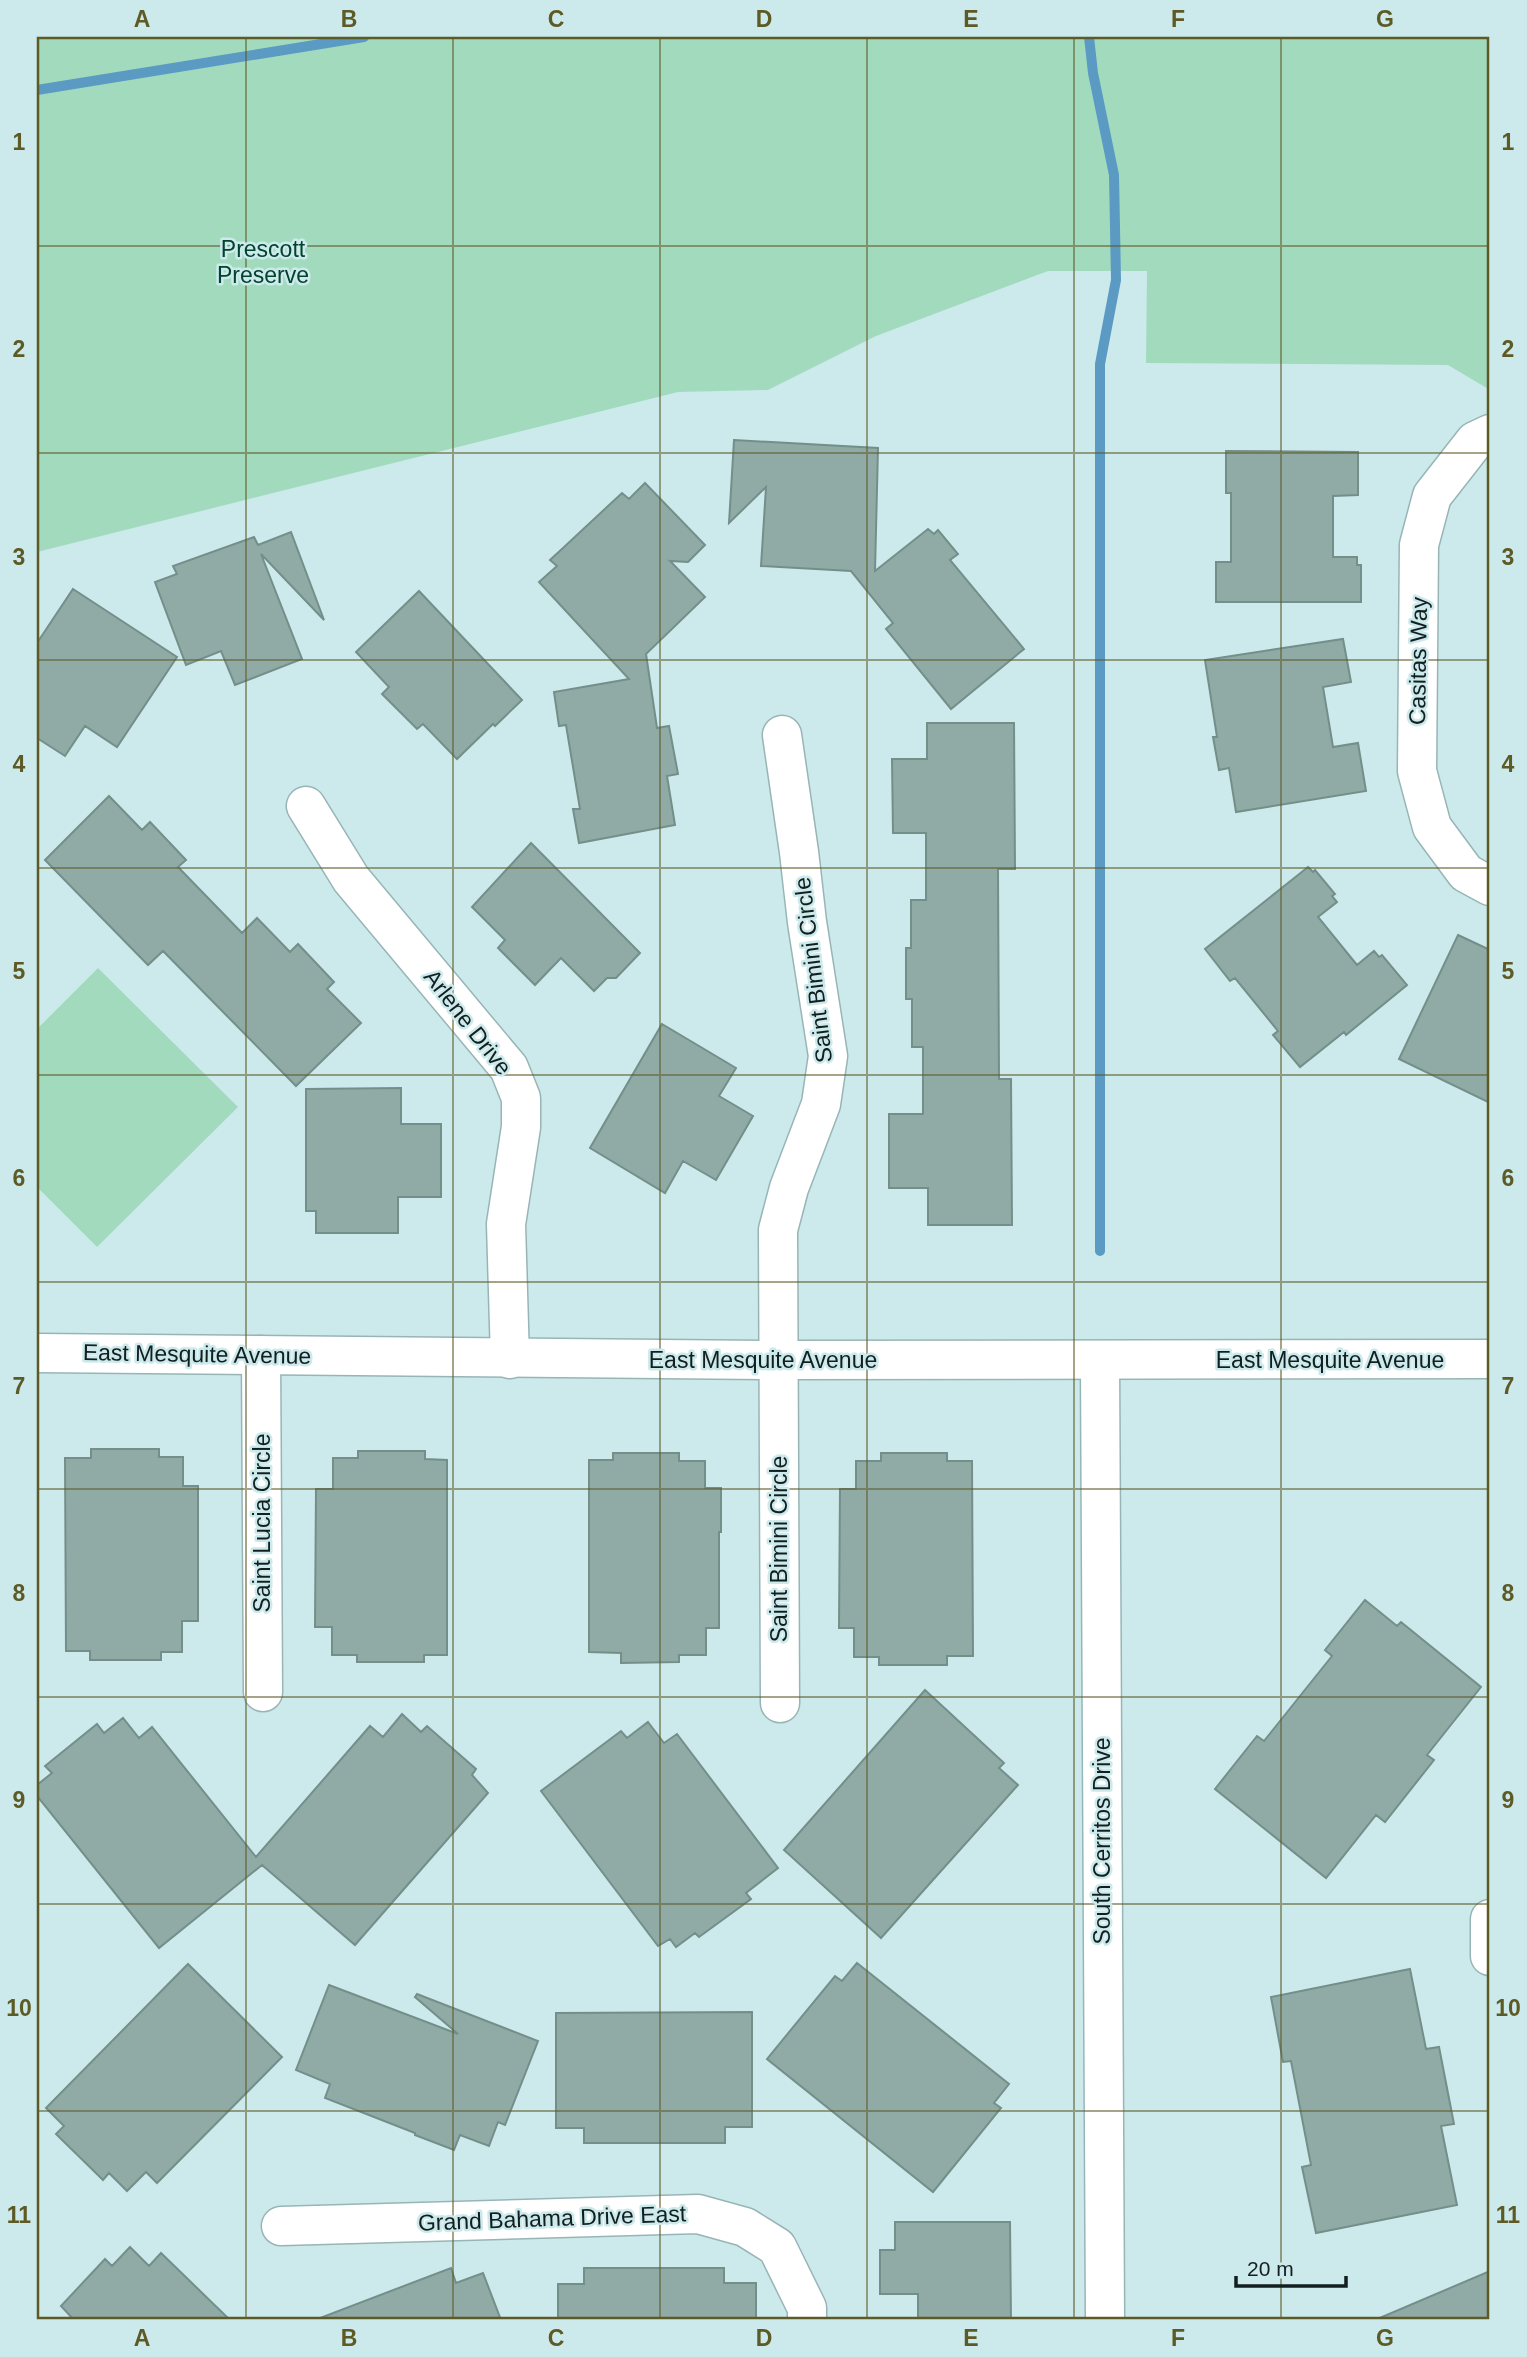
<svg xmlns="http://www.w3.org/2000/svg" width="1527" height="2357" viewBox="0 0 1527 2357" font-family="Arial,sans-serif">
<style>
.green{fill:#a2dabe}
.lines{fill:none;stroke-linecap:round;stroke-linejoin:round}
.stream{stroke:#5b9ac3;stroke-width:10}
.building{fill:#90aba6;stroke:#748f8a;stroke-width:2}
.street-casing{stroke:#98b5b6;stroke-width:41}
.secondary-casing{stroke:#98b5b6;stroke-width:41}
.street{stroke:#fff;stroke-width:38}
.secondary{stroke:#fff;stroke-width:38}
.grid{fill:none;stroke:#5d5a26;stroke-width:2;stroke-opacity:0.55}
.labels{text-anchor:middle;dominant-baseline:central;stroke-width:5;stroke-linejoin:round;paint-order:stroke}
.park-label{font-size:23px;fill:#03432d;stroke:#cceaec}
.street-label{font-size:23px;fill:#131e1f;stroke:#cceaec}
.neatline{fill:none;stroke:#5d5a26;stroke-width:2.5}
.grid-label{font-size:23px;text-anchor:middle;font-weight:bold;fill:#5d5a26}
</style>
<rect width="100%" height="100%" fill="#cceaec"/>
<path class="green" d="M 37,37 L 1490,37 L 1490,390 L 1448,365 L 1146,363 L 1147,271 L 1048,271 L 876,336 L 768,390 L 678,392 L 37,552 Z
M 98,968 L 238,1107 L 97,1247 L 37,1187 L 37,1029 Z"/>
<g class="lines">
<path class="stream" d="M 1089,37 L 1093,73 L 1114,175 L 1116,280 L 1100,364 L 1100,1251
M 37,90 L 364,37"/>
</g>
<path class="building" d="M 734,440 L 878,448 L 875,571 L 928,529 L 934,534 L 938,530 L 958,554 L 950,560 L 1024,649 L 951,709 L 886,629 L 893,623 L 851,571 L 761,566 L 766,487 L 729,523 Z
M 1226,451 L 1358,452 L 1358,495 L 1333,496 L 1333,557 L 1357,557 L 1357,565 L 1361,565 L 1361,602 L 1216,602 L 1216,562 L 1231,562 L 1231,493 L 1226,493 Z
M 645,483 L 705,545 L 688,562 L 670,561 L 705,597 L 646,654 L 657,728 L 669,726 L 678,774 L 667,776 L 675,825 L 579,843 L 573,809 L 580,809 L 566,725 L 559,726 L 554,692 L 629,679 L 539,582 L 557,566 L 550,560 L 563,548 L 622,493 L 629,499 Z
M 291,532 L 324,620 L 261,554 L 302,659 L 235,685 L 221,651 L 186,665 L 155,582 L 177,574 L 173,566 L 254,537 L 258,545 Z
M 73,589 L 177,657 L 117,747 L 85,726 L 65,756 L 37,738 L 37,643 Z
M 419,591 L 522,700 L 495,726 L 493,724 L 457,759 L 423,724 L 417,729 L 382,694 L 389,687 L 356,652 Z
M 1343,639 L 1351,682 L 1323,687 L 1333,747 L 1358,743 L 1366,791 L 1236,812 L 1229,768 L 1219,770 L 1213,737 L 1217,737 L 1205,660 Z
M 927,723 L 1014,723 L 1015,869 L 998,869 L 999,1079 L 1011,1079 L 1012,1225 L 928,1225 L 928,1188 L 889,1188 L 889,1114 L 923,1114 L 923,1047 L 912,1047 L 912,999 L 906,999 L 906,948 L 911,948 L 911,900 L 926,900 L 926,833 L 893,833 L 892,759 L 927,759 Z
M 109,796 L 142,830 L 150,822 L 186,860 L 178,867 L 242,933 L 257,918 L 290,952 L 298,944 L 334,982 L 327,989 L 361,1023 L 296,1086 L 163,951 L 148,965 L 45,860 Z
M 531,843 L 640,953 L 616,978 L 607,978 L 594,991 L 561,958 L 535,985 L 498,948 L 505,940 L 472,907 Z
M 1308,867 L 1313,872 L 1315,870 L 1335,894 L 1332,896 L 1337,902 L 1318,917 L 1357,965 L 1374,951 L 1379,957 L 1382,955 L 1407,985 L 1346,1035 L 1344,1032 L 1300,1067 L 1273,1035 L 1278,1031 L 1235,978 L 1230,981 L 1205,949 Z
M 1458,935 L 1490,950 L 1490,1103 L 1399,1059 Z
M 662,1024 L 736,1068 L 719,1096 L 753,1116 L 716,1180 L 683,1161 L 665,1193 L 590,1148 Z
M 401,1088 L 401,1124 L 441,1124 L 441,1197 L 398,1197 L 398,1233 L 316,1233 L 316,1211 L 306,1211 L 306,1089 Z
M 91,1449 L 159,1449 L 159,1457 L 183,1457 L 183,1486 L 198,1486 L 198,1621 L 182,1621 L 182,1652 L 161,1652 L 161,1660 L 90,1660 L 90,1651 L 66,1651 L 65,1458 L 91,1458 Z
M 358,1451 L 425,1451 L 425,1459 L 447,1460 L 447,1655 L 424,1655 L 424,1662 L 357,1662 L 357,1655 L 332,1655 L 332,1627 L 315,1627 L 316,1489 L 333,1489 L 333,1458 L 358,1458 Z
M 613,1453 L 679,1453 L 679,1461 L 705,1461 L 705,1488 L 721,1488 L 721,1532 L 719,1532 L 719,1628 L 706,1628 L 706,1655 L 679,1655 L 679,1662 L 621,1663 L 621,1653 L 589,1652 L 589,1460 L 613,1460 Z
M 881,1453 L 947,1453 L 947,1461 L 972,1461 L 973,1656 L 947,1656 L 947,1665 L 879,1665 L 879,1657 L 854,1657 L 854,1628 L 839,1628 L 840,1489 L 856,1489 L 856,1461 L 881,1461 Z
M 1365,1600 L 1397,1626 L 1401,1622 L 1481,1687 L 1427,1755 L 1434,1760 L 1385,1822 L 1376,1815 L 1326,1878 L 1215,1789 L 1257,1736 L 1264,1741 L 1332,1656 L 1325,1650 Z
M 925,1690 L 1004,1763 L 999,1768 L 1018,1785 L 881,1938 L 784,1850 Z
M 402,1714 L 421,1732 L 427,1726 L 476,1769 L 472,1775 L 488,1793 L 355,1945 L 262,1865 L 159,1948 L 37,1796 L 37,1785 L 52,1773 L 45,1766 L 97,1724 L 104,1733 L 123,1718 L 139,1738 L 152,1727 L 256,1857 L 370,1726 L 383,1737 Z
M 648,1722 L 664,1743 L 677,1734 L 778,1868 L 746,1893 L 751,1899 L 699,1937 L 695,1933 L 676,1947 L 670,1939 L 658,1946 L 541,1791 L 621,1731 L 627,1738 Z
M 857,1963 L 1009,2084 L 994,2103 L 1001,2108 L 933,2192 L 767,2059 L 835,1976 L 842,1981 Z
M 188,1964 L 282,2057 L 157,2183 L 146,2172 L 127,2191 L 109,2173 L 103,2180 L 56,2134 L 64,2126 L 46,2108 Z
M 1410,1969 L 1426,2049 L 1439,2047 L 1454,2124 L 1441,2126 L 1457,2205 L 1316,2233 L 1302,2167 L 1311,2165 L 1291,2061 L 1283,2062 L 1271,1997 Z
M 329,1985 L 458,2034 L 415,1997 L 417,1994 L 538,2041 L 505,2125 L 498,2122 L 489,2146 L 460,2135 L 454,2150 L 415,2135 L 415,2133 L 325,2098 L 330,2084 L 296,2070 Z
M 752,2012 L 752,2127 L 725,2127 L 725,2143 L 584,2143 L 584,2128 L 556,2128 L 556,2013 Z
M 895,2222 L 1010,2222 L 1011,2320 L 918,2320 L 918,2294 L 880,2294 L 880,2250 L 895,2250 Z
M 130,2247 L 149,2266 L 161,2253 L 230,2320 L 74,2320 L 61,2306 L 105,2259 L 112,2266 Z
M 451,2268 L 456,2283 L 483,2273 L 501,2320 L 321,2320 L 320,2318 Z
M 584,2268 L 724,2268 L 724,2283 L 756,2283 L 756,2320 L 558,2320 L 558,2284 L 584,2284 Z
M 1490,2271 L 1490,2320 L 1375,2320 Z"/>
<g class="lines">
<g class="street-casing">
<path id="street" d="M 1490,434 L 1475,441 L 1432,496 L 1419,545 L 1417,771 L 1432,827 L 1466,873 L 1490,886
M 306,806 L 351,879 L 509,1068 L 521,1098 L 521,1127 L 506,1224 L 510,1359
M 261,1355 L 263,1692
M 1100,1361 L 1105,2320
M 780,1703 L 778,1230 L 789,1188 L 821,1104 L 828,1056 L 807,922 L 799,852 L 782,735
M 1490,1919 L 1490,1956
M 281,2226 L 698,2214 L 745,2227 L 777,2247 L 807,2308 L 807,2320"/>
</g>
<g class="secondary-casing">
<path id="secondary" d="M 37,1353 L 777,1360 L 1490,1359"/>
</g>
<use href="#street" class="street"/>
<use href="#secondary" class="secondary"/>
</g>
<path class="grid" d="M 246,37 L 246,2320M 453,37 L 453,2320M 660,37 L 660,2320M 867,37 L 867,2320M 1074,37 L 1074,2320M 1281,37 L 1281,2320M 37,246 L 1490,246M 37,453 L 1490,453M 37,660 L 1490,660M 37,868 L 1490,868M 37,1075 L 1490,1075M 37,1282 L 1490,1282M 37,1489 L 1490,1489M 37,1697 L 1490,1697M 37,1904 L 1490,1904M 37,2111 L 1490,2111"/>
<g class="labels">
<g class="park-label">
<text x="263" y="249">Prescott<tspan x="263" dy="26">Preserve</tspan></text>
</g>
<g class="street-label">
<text transform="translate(1418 661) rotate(-89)">Casitas Way</text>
<text transform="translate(813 970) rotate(-97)">Saint Bimini Circle</text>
<text transform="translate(468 1022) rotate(52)">Arlene Drive</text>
<text transform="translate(197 1354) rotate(1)">East Mesquite Avenue</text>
<text x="763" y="1360">East Mesquite Avenue</text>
<text x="1330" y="1360">East Mesquite Avenue</text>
<text transform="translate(262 1523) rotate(-90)">Saint Lucia Circle</text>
<text transform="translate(779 1549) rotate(-90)">Saint Bimini Circle</text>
<text transform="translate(1102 1841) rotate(-90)">South Cerritos Drive</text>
<text transform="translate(552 2218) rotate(-2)">Grand Bahama Drive East</text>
</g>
</g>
<rect width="1527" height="2357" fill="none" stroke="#cceaec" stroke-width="77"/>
<path d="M1236 2276v10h110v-10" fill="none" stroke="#131e1f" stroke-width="3.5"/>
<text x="1247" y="2276" font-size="21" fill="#131e1f" stroke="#cceaec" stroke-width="5" paint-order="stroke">20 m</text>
<rect x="38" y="38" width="1450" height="2280" class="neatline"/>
<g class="grid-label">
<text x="142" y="27">A</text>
<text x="349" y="27">B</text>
<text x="556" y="27">C</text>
<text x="764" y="27">D</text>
<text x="971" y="27">E</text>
<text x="1178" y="27">F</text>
<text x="1385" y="27">G</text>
<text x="19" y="150">1</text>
<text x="1508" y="150">1</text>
<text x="19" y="357">2</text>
<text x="1508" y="357">2</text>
<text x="19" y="565">3</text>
<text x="1508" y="565">3</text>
<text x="19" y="772">4</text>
<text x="1508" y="772">4</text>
<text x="19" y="979">5</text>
<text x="1508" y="979">5</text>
<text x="19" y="1186">6</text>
<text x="1508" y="1186">6</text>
<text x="19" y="1394">7</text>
<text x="1508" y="1394">7</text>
<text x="19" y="1601">8</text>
<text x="1508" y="1601">8</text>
<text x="19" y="1808">9</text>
<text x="1508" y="1808">9</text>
<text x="19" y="2016">10</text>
<text x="1508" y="2016">10</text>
<text x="19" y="2223">11</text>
<text x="1508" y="2223">11</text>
<text x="142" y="2346">A</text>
<text x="349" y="2346">B</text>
<text x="556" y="2346">C</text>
<text x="764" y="2346">D</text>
<text x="971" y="2346">E</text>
<text x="1178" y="2346">F</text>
<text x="1385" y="2346">G</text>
</g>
</svg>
